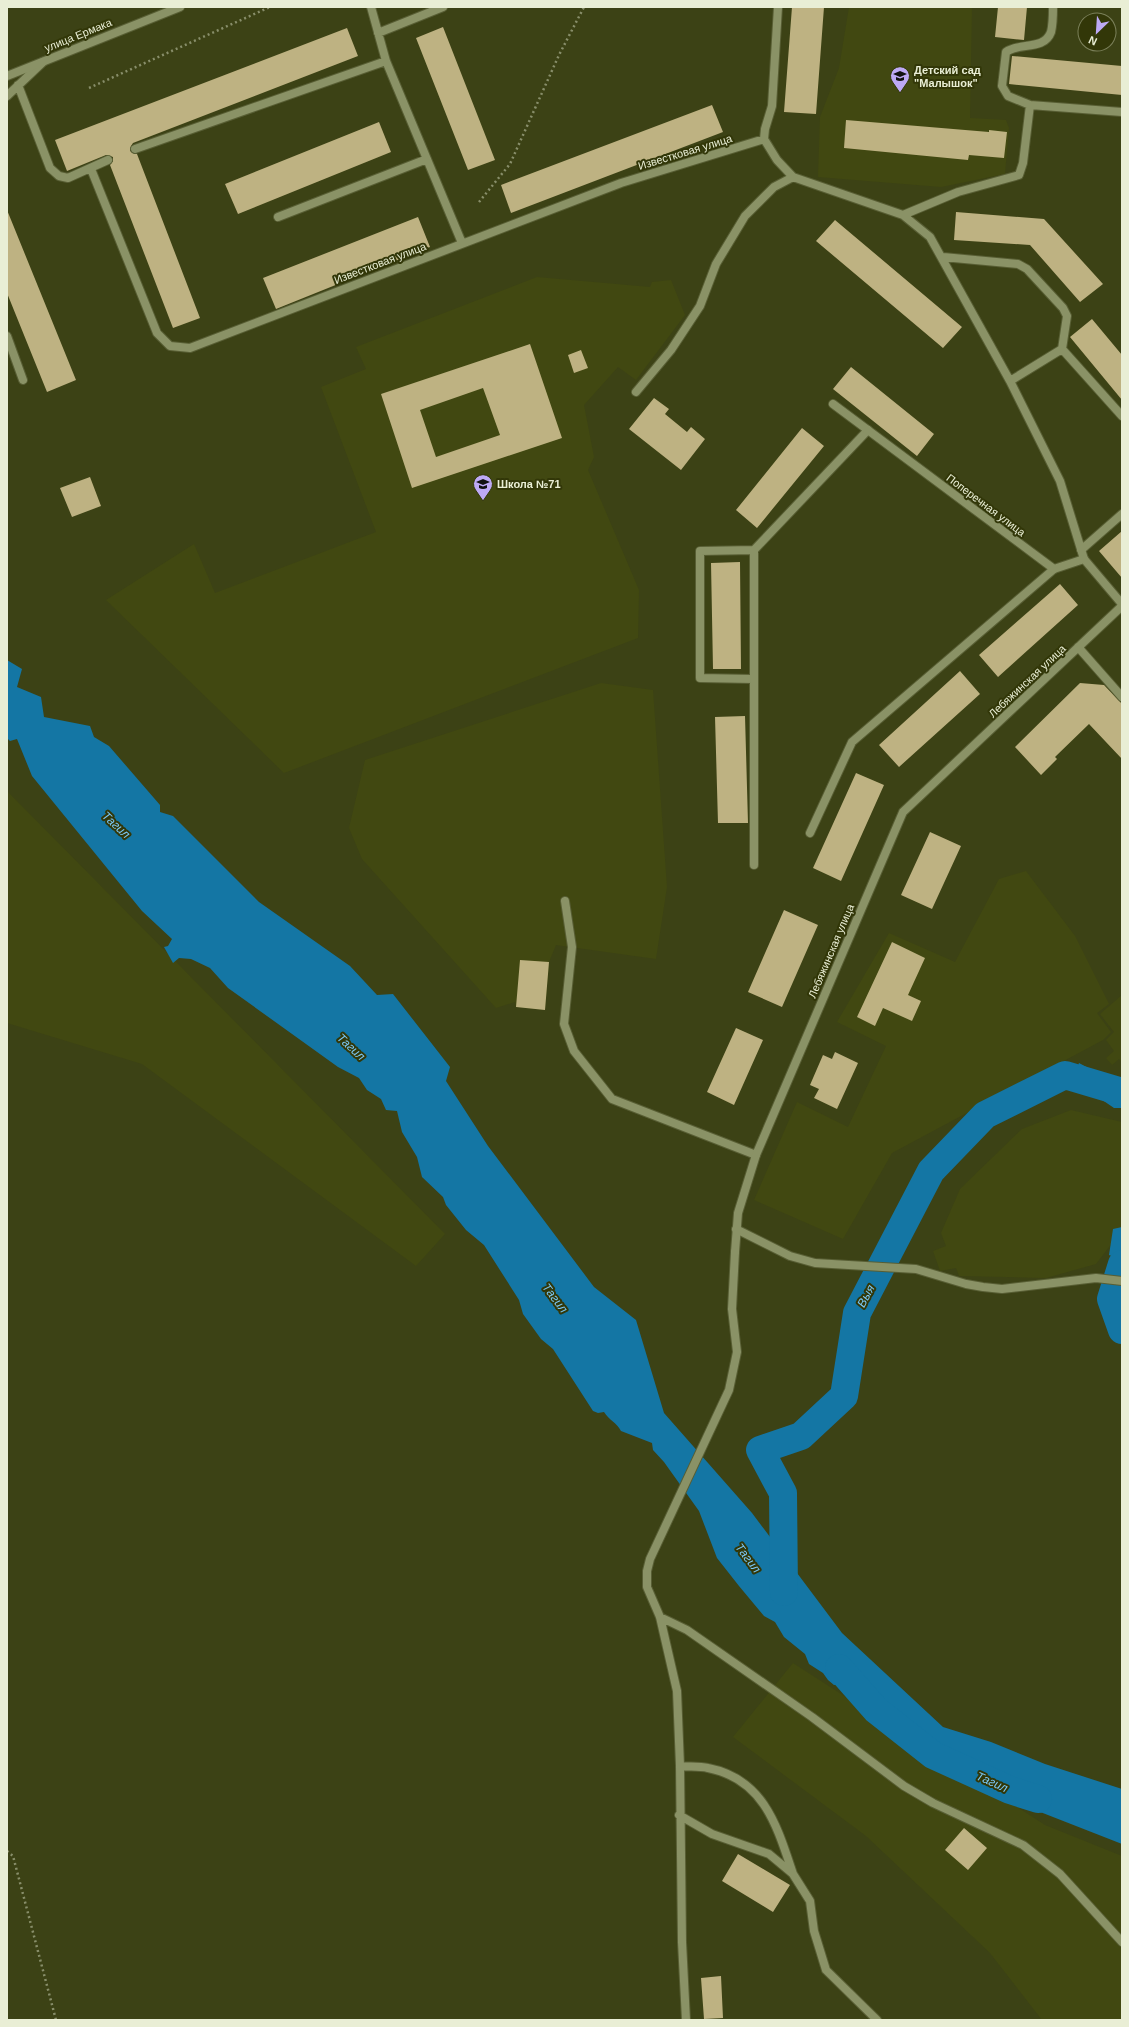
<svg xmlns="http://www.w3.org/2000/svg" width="1129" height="2027" viewBox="0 0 1129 2027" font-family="Arial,sans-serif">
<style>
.built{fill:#414811}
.water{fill:#1476a4}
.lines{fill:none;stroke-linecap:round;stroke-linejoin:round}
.river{stroke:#1476a4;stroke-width:28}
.building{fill:#beb282;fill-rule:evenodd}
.lane-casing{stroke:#585e34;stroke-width:10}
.street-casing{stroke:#585e34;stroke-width:10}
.path{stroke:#888e6a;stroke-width:2.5;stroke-dasharray:2 3;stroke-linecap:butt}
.lane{stroke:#8a9266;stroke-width:8}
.street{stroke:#8a9266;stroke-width:8}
.labels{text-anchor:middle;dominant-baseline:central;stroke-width:4;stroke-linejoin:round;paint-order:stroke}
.street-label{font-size:11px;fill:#e9eed5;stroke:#323708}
.poi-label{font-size:11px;font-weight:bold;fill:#e9eed5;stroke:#323708;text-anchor:start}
.water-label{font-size:12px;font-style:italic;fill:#7cc9f7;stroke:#323708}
</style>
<rect width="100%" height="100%" fill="#3c4215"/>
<path class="built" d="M 849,7 L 972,7 L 970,118 L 1006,120 L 1009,128 L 1005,174 L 941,187 L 818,177 L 820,117 L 839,68 Z
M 537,277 L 650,287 L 652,282 L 671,280 L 685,315 L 636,380 L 618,367 L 584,405 L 594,457 L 588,470 L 639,590 L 638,638 L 284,773 L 106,600 L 194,544 L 215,593 L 376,532 L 321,387 L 366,369 L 356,347 Z
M 601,683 L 653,690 L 667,887 L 656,959 L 556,945 L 549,962 L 545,1010 L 516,1007 L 515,1002 L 496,1008 L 362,859 L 349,828 L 365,760 Z
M 7,791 L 445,1234 L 416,1266 L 142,1064 L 7,1023 Z
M 1026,871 L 1075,936 L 1109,1004 L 1097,1013 L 1111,1032 L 1103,1040 L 892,1153 L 843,1239 L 754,1200 L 797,1102 L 848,1127 L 886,1046 L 837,1022 L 889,933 L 955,962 L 999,879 Z
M 1122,995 L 1122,1062 L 1119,1059 L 1112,1065 L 1106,1058 L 1114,1051 L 1106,1040 L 1114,1032 L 1100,1014 Z
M 1071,1110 L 1122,1122 L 1122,1230 L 1096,1264 L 1046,1278 L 959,1276 L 956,1268 L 940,1271 L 933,1251 L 946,1246 L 941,1233 L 960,1189 L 1022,1129 Z
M 793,1663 L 1045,1825 L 1122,1856 L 1122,2020 L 1042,2020 L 990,1953 L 866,1836 L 733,1737 Z"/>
<path class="water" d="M 7,660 L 22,669 L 17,687 L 41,697 L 44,717 L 90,726 L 94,737 L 109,746 L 160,805 L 160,812 L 173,816 L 259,902 L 350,966 L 377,995 L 393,994 L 450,1067 L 446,1081 L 488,1146 L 594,1287 L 636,1320 L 664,1413 L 752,1513 L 842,1633 L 943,1727 L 991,1742 L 1045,1764 L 1122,1789 L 1122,1844 L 1030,1808 L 973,1766 L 922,1749 L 881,1711 L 869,1695 L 855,1698 L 842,1684 L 834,1685 L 828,1680 L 823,1673 L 809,1664 L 805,1654 L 784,1637 L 775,1622 L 764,1616 L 739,1586 L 717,1558 L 699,1511 L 664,1462 L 653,1450 L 652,1443 L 621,1431 C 617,1423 609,1420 604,1412 L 598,1413 L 593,1411 L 553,1349 L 541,1339 L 523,1314 L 519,1300 L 484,1245 L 466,1230 L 446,1205 L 443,1197 L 422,1177 L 417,1157 L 402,1132 L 397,1111 L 386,1110 L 381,1099 L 367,1090 L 359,1078 L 338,1067 L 228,988 L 210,968 L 191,959 L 179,958 L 173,963 L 164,947 L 168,946 L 172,939 L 142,911 L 32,776 L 17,739 L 10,741 L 7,738 Z
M 1079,1063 L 1122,1086 L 1122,1108 L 1114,1108 L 1073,1080 Z
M 1122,1227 L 1122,1260 L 1109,1255 L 1113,1229 Z"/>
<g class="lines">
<path class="river" d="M 1122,1264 L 1111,1299 L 1122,1330
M 784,1592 L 783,1493 L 760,1450 L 801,1436 L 844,1396 L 857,1313 L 931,1171 L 985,1115 L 1065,1075 L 1122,1092
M 839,1668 L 876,1710 L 933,1755 L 1010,1790 L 1038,1799"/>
</g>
<path class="building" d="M 792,7 L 824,7 L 816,114 L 784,112 Z
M 998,7 L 1027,7 L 1024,40 L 995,37 Z
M 443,27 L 495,160 L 468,170 L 416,38 Z
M 347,28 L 358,56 L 133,143 L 131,146 L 130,151 L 137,154 L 200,318 L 173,328 L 110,165 L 113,161 L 113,157 L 106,155 L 67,171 L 55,140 Z
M 1012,56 L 1122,66 L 1122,95 L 1009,84 Z
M 712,105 L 723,132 L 511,213 L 501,185 Z
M 846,120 L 989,132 L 989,130 L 1007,132 L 1004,158 L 969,155 L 968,160 L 844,148 Z
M 379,122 L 391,152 L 238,214 L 225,184 Z
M 7,210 L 76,380 L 47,392 L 7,293 Z
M 956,212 L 1044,219 L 1103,284 L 1080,302 L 1030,245 L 954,240 Z
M 418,217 L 430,247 L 276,309 L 263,278 Z
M 835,220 L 962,327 L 943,348 L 816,241 Z
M 1092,319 L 1122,355 L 1122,400 L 1070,337 Z
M 530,344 L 562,438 L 412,488 L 381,394 ZM 483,388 L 500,435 L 436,457 L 420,410 Z
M 581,350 L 588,368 L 574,373 L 568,355 Z
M 851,367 L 934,434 L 917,456 L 833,389 Z
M 654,398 L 669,409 L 665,414 L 687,432 L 691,427 L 705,439 L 681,470 L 629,429 Z
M 802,428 L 824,446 L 757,528 L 736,510 Z
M 90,477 L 101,506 L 72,517 L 60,488 Z
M 1122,531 L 1122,578 L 1099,551 Z
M 740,562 L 741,669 L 713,669 L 711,563 Z
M 1060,584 L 1078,605 L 998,677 L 979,655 Z
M 960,671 L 980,694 L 899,767 L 879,745 Z
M 1080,683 L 1104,685 L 1122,704 L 1122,759 L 1089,724 L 1055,757 L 1057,759 L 1041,775 L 1015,747 Z
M 745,716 L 748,823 L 718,823 L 715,717 Z
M 856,773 L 884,785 L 841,881 L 813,868 Z
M 930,832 L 961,846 L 932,909 L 901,895 Z
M 784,910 L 818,925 L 782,1007 L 748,992 Z
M 892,942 L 925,958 L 908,995 L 921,1001 L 912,1021 L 883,1008 L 875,1026 L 857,1017 Z
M 520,960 L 549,962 L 545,1010 L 516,1007 Z
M 736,1028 L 763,1040 L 734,1105 L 707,1092 Z
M 835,1052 L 858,1063 L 837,1109 L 814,1098 L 819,1089 L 810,1085 L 823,1055 L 832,1059 Z
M 964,1828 L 987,1848 L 968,1870 L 945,1850 Z
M 738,1854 L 790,1885 L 773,1912 L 722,1881 Z
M 721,1976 L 723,2018 L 704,2019 L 701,1978 Z"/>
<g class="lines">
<g class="lane-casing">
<path id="lane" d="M 371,7 L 386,61 L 462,243
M 378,33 L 443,7
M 18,85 L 50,168 L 59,176 L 68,178 L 108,160
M 7,96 L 43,62
M 1030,105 L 1008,96 L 1002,86 L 1006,52 C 1019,42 1044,51 1051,32 C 1053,24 1053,15 1053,7
M 764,139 L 765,129 L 772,106 L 778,7
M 135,149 L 386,61
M 91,169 L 157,333 L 170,346 L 190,348 L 621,183 L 764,139 L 777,160 L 793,177 L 903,215 L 958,192 L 1019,175 L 1023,163 L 1030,105 L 1122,112
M 903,215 L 930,237 L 1010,381 L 1060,481 L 1084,559
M 278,217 L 427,159
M 943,257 L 1018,264 L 1027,269 L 1063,308 L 1067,316 L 1062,349 L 1122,416
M 7,336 L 23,380
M 1010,381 L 1062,349
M 636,392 L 671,350 L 700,306 L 716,264 L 745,216 L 774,187 L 793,177
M 1081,550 L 1122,514
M 753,679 L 700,678 L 700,551 L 754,550
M 810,833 L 852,742 L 1054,569
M 754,865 L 754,550 L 868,430
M 565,901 L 572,947 L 564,1024 L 574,1051 L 612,1099 L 756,1155
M 736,1229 L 790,1256 L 815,1263 L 916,1269 L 966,1284 L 983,1287 L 1002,1289 L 1096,1278 L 1122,1281
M 660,1617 L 687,1630 L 812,1717 L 904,1786 L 933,1803 L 1023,1845 L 1060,1874 L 1122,1942
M 680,1766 C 689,1767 699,1766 708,1768 C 764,1779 777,1826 793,1874
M 679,1815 L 712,1834 L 769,1854 L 793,1874 L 810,1901 L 814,1931 L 826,1970 L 877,2020
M 686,2020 L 682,1942 L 680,1766 L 677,1691 L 660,1617 L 647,1587 L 647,1571 L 650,1559 L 729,1390 L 737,1352 L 732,1309 L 735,1252"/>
</g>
<g class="street-casing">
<path id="street" d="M 7,76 L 180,7
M 833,404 L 1054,569 L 1084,559 L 1122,604
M 1078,647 L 1122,697
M 735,1252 L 738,1213 L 756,1155 L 903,812 L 1122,606"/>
</g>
<path class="path" d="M 89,88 L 270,7
M 479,202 L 510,164 L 559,55 L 584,7
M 7,1851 L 13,1856 L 56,2020"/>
<use href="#lane" class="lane"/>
<use href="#street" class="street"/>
</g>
<defs>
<g id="school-pin" transform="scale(1)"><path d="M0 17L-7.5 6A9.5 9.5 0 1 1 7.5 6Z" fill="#bda9f5" stroke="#323708"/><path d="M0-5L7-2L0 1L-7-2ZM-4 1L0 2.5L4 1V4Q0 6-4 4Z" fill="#111"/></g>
</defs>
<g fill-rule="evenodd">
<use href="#school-pin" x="900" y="76"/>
<use href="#school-pin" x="483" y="484"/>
</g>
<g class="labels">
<g class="street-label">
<text transform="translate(78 35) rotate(-22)">улица Ермака</text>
<text transform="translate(685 152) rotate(-17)">Известковая улица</text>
<text transform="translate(380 263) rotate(-21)">Известковая улица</text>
<text transform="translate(986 505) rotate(37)">Поперечная улица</text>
<text transform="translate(1027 681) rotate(-43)">Лебяжинская улица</text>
<text transform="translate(831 951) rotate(-67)">Лебяжинская улица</text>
</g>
<g class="poi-label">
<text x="914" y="70">Детский сад<tspan x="914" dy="13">"Малышок"</tspan></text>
<text x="497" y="484">Школа №71</text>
</g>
<g class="water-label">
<text transform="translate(116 825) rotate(43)">Тагил</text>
<text transform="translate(351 1047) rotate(43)">Тагил</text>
<text transform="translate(866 1296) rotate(-62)">Выя</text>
<text transform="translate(555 1298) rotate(53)">Тагил</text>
<text transform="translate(748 1558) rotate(53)">Тагил</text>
<text transform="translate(992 1782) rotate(24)">Тагил</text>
</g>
</g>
<rect width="1129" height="2027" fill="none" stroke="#e9eed5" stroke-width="16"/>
<g transform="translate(1097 32) rotate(205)"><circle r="19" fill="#323708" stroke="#7b805a"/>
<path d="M0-3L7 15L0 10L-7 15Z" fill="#bda9f5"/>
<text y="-6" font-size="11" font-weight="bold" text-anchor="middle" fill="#e9eed5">N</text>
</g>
</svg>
